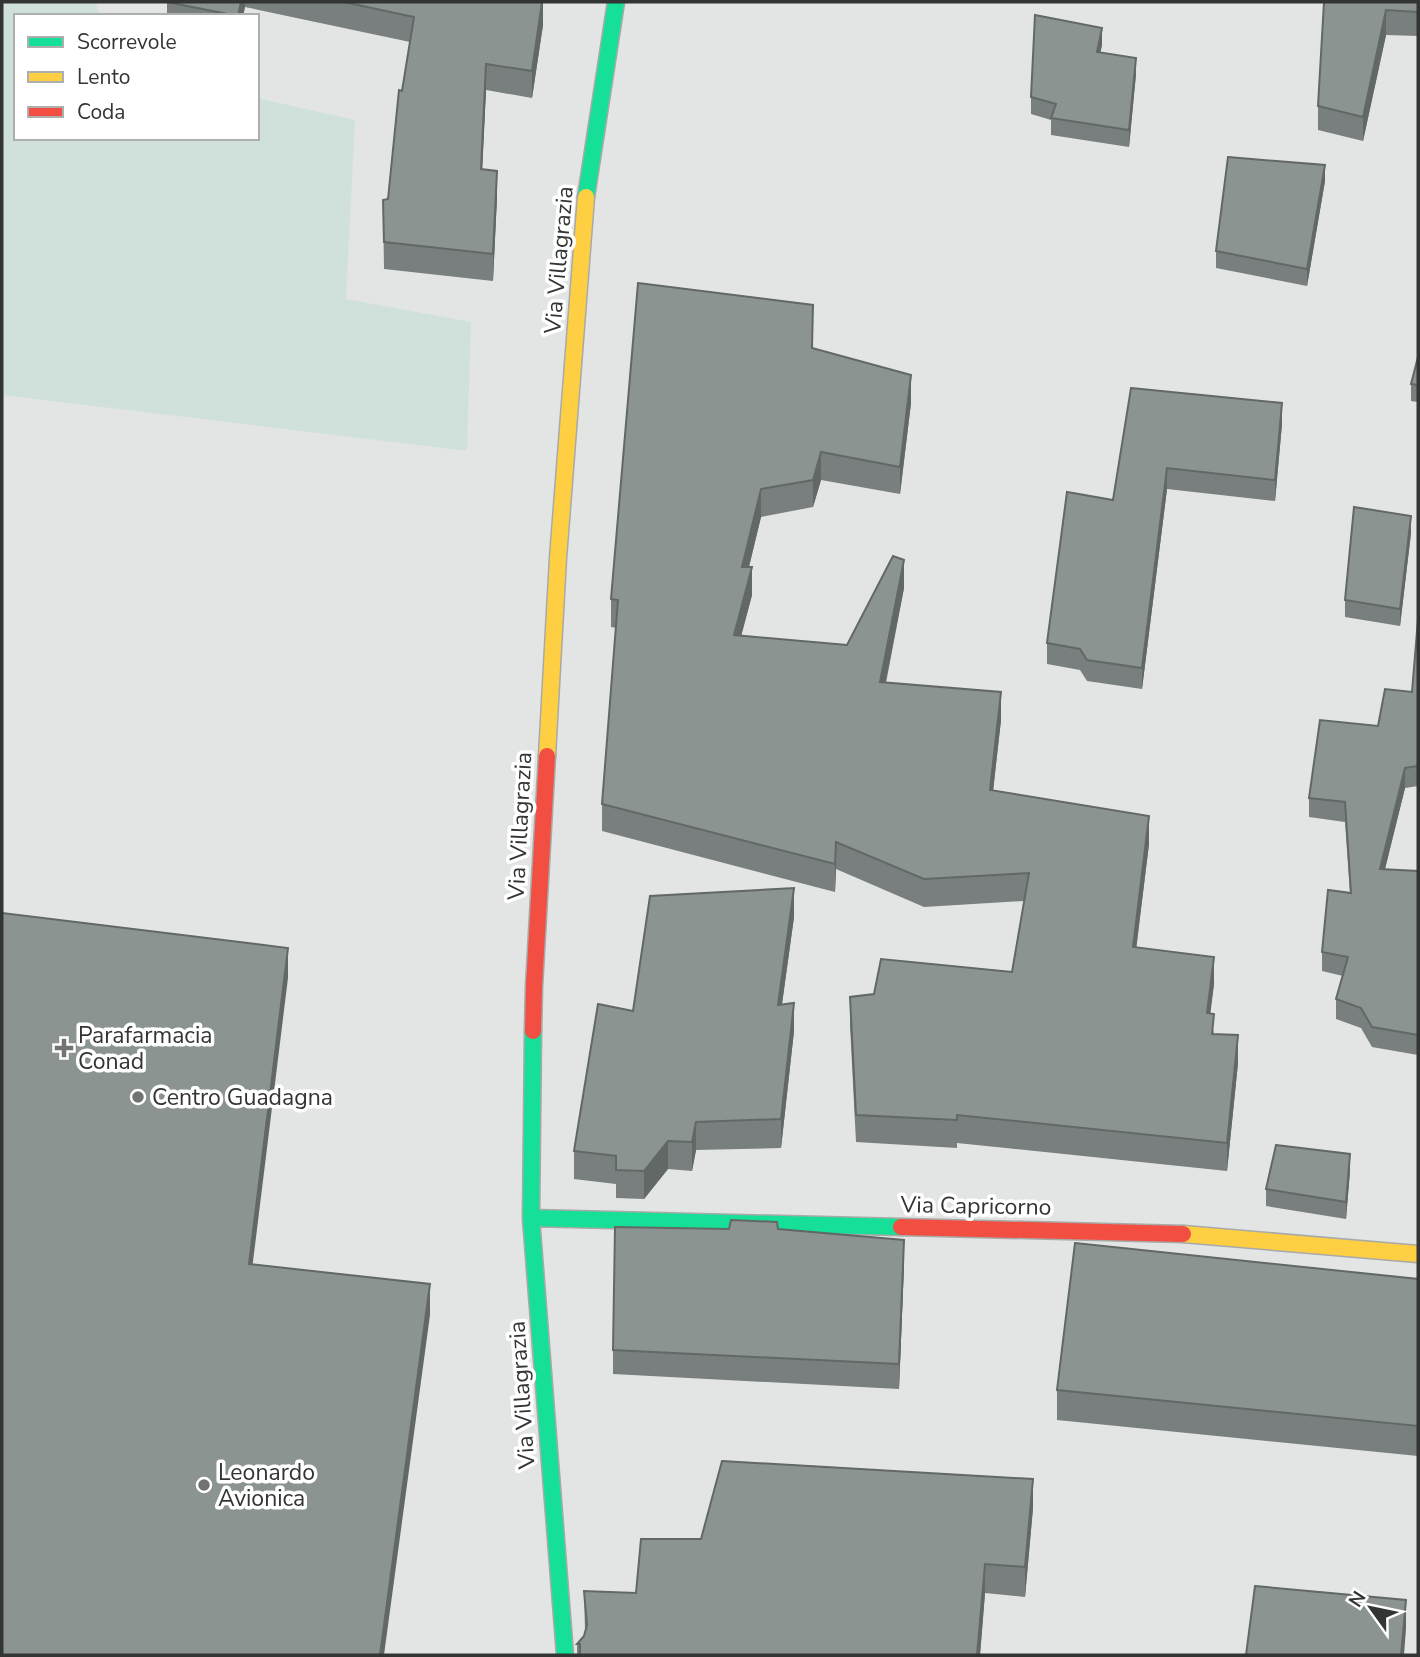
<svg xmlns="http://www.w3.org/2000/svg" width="1420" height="1657" viewBox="0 0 1420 1657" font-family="'Nunito Sans',sans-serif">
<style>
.green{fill:#d0e1dc}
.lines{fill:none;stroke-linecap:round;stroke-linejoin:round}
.fast-casing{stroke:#a8aaa9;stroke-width:19}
.slow-casing{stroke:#a8aaa9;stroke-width:19}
.jam-casing{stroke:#a8aaa9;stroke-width:19}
.fast{stroke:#16e098;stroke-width:16}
.slow{stroke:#ffcf43;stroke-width:16}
.jam{stroke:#f24e42;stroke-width:16}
.wall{fill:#787f7e}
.shaded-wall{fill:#626866}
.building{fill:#8c9492;stroke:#626866;stroke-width:2}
.poi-dot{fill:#717372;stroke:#fff;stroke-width:2.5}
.labels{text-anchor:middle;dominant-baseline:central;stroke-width:7;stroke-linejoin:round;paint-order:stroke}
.street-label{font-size:23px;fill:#333535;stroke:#fff}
.poi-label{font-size:23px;fill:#333535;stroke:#fff;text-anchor:start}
</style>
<rect width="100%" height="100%" fill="#e3e5e4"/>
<path class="green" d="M 2,2 L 95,2 L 101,16 L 16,16 L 16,138 L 257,138 L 257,98 L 355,120 L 346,299 L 471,322 L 467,451 L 2,395 Z"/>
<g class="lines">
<g class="fast-casing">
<path id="fast" d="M 586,197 L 616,2
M 533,1031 L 531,1218 L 565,1655
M 531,1218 L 901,1227"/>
</g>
<g class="slow-casing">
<path id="slow" d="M 547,756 L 558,558 L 586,197
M 1183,1234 L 1418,1254"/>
</g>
<g class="jam-casing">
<path id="jam" d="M 533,1031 L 534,987 L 547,756
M 901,1227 L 1183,1234"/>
</g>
<use href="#fast" class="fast"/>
<use href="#slow" class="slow"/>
<use href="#jam" class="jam"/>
</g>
<path class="wall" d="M 167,2 L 543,2 L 543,25 L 532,98 L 486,90 L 482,169 L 497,197 L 493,281 L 384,269 L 383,200 L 388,199 L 402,91 L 410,42 L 245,7 L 243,16 L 167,16 Z
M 1324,2 L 1418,2 L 1418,36 L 1386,35 L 1363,141 L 1318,130 L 1318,106 Z
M 1102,45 L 1100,53 L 1136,74 L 1129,147 L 1051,135 L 1051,120 L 1031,114 L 1031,97 Z
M 1325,181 L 1307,286 L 1216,268 L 1216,251 Z
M 813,349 L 911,403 L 900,494 L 821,480 L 813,507 L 761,517 L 749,567 L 752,595 L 741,636 L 847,645 L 904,588 L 886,683 L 1001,720 L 993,791 L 1149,844 L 1136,948 L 1214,984 L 1210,1013 L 1214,1034 L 1238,1063 L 1227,1171 L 957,1143 L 957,1148 L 856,1142 L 850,1025 L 850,997 L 874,994 L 1012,972 L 1024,901 L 924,907 L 836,869 L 835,892 L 602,831 L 602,804 L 616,628 L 611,627 L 611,599 Z
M 1418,357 L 1418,402 L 1411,401 L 1411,384 Z
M 1131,388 L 1282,424 L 1275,501 L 1167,489 L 1142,689 L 1087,681 L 1080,670 L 1047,664 L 1047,643 L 1113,500 Z
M 1411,533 L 1400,626 L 1345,617 L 1345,600 Z
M 1418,619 L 1418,786 L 1405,788 L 1385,869 L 1418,871 L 1418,1055 L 1372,1047 L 1361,1028 L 1336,1019 L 1336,999 L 1343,976 L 1322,971 L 1322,952 L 1350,893 L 1345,822 L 1309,817 L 1309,798 L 1412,692 Z
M 794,917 L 782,1004 L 794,1031 L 781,1148 L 696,1150 L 692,1171 L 668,1169 L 644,1199 L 616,1198 L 616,1184 L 574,1179 L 574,1151 Z
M 1350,1171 L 1346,1219 L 1266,1206 L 1266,1189 Z
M 778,1229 L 904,1265 L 899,1389 L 613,1374 L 613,1350 Z
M 1418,1279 L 1418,1456 L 1057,1420 L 1057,1390 Z
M 1033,1508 L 1025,1597 L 985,1593 L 980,1655 L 577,1655 L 577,1644 L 584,1636 L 585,1632 L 584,1591 L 636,1593 L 701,1539 Z"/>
<path class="shaded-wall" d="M 241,2 L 245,2 L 245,7 L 243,16 L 238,16 Z
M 543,2 L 543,25 L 532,98 L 532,71 Z
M 1386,10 L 1386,35 L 1363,141 L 1363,117 Z
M 1102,28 L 1102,45 L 1097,69 L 1097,52 Z
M 1136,58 L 1136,74 L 1129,147 L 1129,130 Z
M 486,64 L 486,90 L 481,196 L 481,169 Z
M 1325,165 L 1325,181 L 1307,286 L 1307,269 Z
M 497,171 L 497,197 L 493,281 L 493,254 Z
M 911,375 L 911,403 L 900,494 L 900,467 Z
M 1282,403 L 1282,424 L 1275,501 L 1275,480 Z
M 821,452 L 821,480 L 813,507 L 813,480 Z
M 1167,468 L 1167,489 L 1142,689 L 1142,668 Z
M 761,489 L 761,517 L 742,595 L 742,567 Z
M 1411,516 L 1411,533 L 1400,626 L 1400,609 Z
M 904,560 L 904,588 L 880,710 L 880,682 Z
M 752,567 L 752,595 L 734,663 L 734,635 Z
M 1001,692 L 1001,720 L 990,818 L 990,790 Z
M 1405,768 L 1405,788 L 1380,889 L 1380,869 Z
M 1149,816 L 1149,844 L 1133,975 L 1133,947 Z
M 836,842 L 836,869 L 835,892 L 835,864 Z
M 794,888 L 794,917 L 778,1033 L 778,1005 Z
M 288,948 L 288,978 L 249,1294 L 249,1264 Z
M 1214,957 L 1214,984 L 1207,1041 L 1207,1013 Z
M 794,1003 L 794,1031 L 781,1148 L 781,1119 Z
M 1238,1035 L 1238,1063 L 1227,1171 L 1227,1143 Z
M 696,1122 L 696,1150 L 692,1171 L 692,1142 Z
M 668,1141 L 668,1169 L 644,1199 L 644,1171 Z
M 1350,1154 L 1350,1171 L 1346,1219 L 1346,1202 Z
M 904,1240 L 904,1265 L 899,1389 L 899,1364 Z
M 430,1284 L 430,1315 L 384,1655 L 380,1655 Z
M 1033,1479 L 1033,1508 L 1025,1597 L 1025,1567 Z
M 985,1564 L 985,1593 L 980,1655 L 977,1655 Z
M 1406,1600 L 1406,1629 L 1404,1655 L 1401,1655 Z"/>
<path class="building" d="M 167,2 L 241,2 L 238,16 Z
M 344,2 L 542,2 L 532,71 L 486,64 L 481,169 L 497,171 L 493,254 L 384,242 L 383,200 L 388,199 L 399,90 L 402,91 L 414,17 Z
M 1324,2 L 1418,2 L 1418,12 L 1386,10 L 1363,117 L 1318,106 Z
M 1035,15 L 1102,28 L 1097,52 L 1136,58 L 1129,130 L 1051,118 L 1056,104 L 1031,97 Z
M 1228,157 L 1325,165 L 1307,269 L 1216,251 Z
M 638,283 L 813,305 L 812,348 L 911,375 L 900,467 L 821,452 L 813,480 L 761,489 L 742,567 L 752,567 L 734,635 L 847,645 L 893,556 L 904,560 L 880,682 L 1001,692 L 990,790 L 1149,816 L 1133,947 L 1214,957 L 1207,1013 L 1214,1014 L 1212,1034 L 1238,1035 L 1227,1143 L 957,1115 L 957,1120 L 856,1115 L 850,997 L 874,994 L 881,959 L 1012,972 L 1029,873 L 924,879 L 836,842 L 835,864 L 602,804 L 618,600 L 611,599 Z
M 1418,357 L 1418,385 L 1411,384 Z
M 1131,388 L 1282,403 L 1275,480 L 1167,468 L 1142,668 L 1087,660 L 1080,649 L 1047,643 L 1067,492 L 1113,500 Z
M 1354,507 L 1411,516 L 1400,609 L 1345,600 Z
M 1418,619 L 1418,766 L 1405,768 L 1380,869 L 1418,871 L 1418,1035 L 1372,1027 L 1361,1008 L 1336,999 L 1348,957 L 1322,952 L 1328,890 L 1351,893 L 1345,802 L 1309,798 L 1320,720 L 1378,726 L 1385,689 L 1412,692 Z
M 794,888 L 778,1005 L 794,1003 L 781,1119 L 696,1122 L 692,1142 L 668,1141 L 644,1171 L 616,1170 L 616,1156 L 574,1151 L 598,1004 L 633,1011 L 650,896 Z
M 2,913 L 288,948 L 249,1264 L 430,1284 L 380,1655 L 2,1655 Z
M 1276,1145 L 1350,1154 L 1346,1202 L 1266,1189 Z
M 731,1220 L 777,1222 L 778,1229 L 904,1240 L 899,1364 L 613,1350 L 615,1227 L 729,1229 Z
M 1075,1243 L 1418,1279 L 1418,1426 L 1057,1390 Z
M 722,1461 L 1033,1479 L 1025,1567 L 985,1564 L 977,1655 L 580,1655 L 580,1644 L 577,1644 L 584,1636 L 587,1625 L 584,1591 L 636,1593 L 641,1539 L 701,1539 Z
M 1255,1586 L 1406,1600 L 1401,1655 L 1246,1655 Z"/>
<g class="poi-dot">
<path d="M60.5 1037.5h7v7h7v7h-7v7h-7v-7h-7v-7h7z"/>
<circle cx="138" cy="1097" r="7"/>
<circle cx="204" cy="1485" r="7"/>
</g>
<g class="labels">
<g class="street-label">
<text transform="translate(559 260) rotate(-85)">Via Villagrazia</text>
<text transform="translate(520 826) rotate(-87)">Via Villagrazia</text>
<text transform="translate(976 1206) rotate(1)">Via Capricorno</text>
<text transform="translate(522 1395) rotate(-94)">Via Villagrazia</text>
</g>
<g class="poi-label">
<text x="78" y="1035">Parafarmacia<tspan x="78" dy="26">Conad</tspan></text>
<text x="152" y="1097">Centro Guadagna</text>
<text x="218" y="1472">Leonardo<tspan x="218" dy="26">Avionica</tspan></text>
</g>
</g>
<rect width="1420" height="1657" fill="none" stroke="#333535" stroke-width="7"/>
<rect x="14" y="14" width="245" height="126" fill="#ffffff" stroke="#adaeae" stroke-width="2"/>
<rect x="28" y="37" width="35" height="10" fill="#16e098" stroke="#adaeae" stroke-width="2"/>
<text x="77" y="49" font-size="21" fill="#333535">Scorrevole</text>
<rect x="28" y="72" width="35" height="10" fill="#ffcf43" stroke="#adaeae" stroke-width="2"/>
<text x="77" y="84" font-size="21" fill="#333535">Lento</text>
<rect x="28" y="107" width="35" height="10" fill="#f24e42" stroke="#adaeae" stroke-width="2"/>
<text x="77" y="119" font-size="21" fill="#333535">Coda</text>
<g transform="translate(1371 1608) rotate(303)" stroke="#ffffff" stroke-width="5" paint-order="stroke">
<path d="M0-5L12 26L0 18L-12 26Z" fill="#333535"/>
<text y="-10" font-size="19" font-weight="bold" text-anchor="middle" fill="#333535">N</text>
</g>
</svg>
